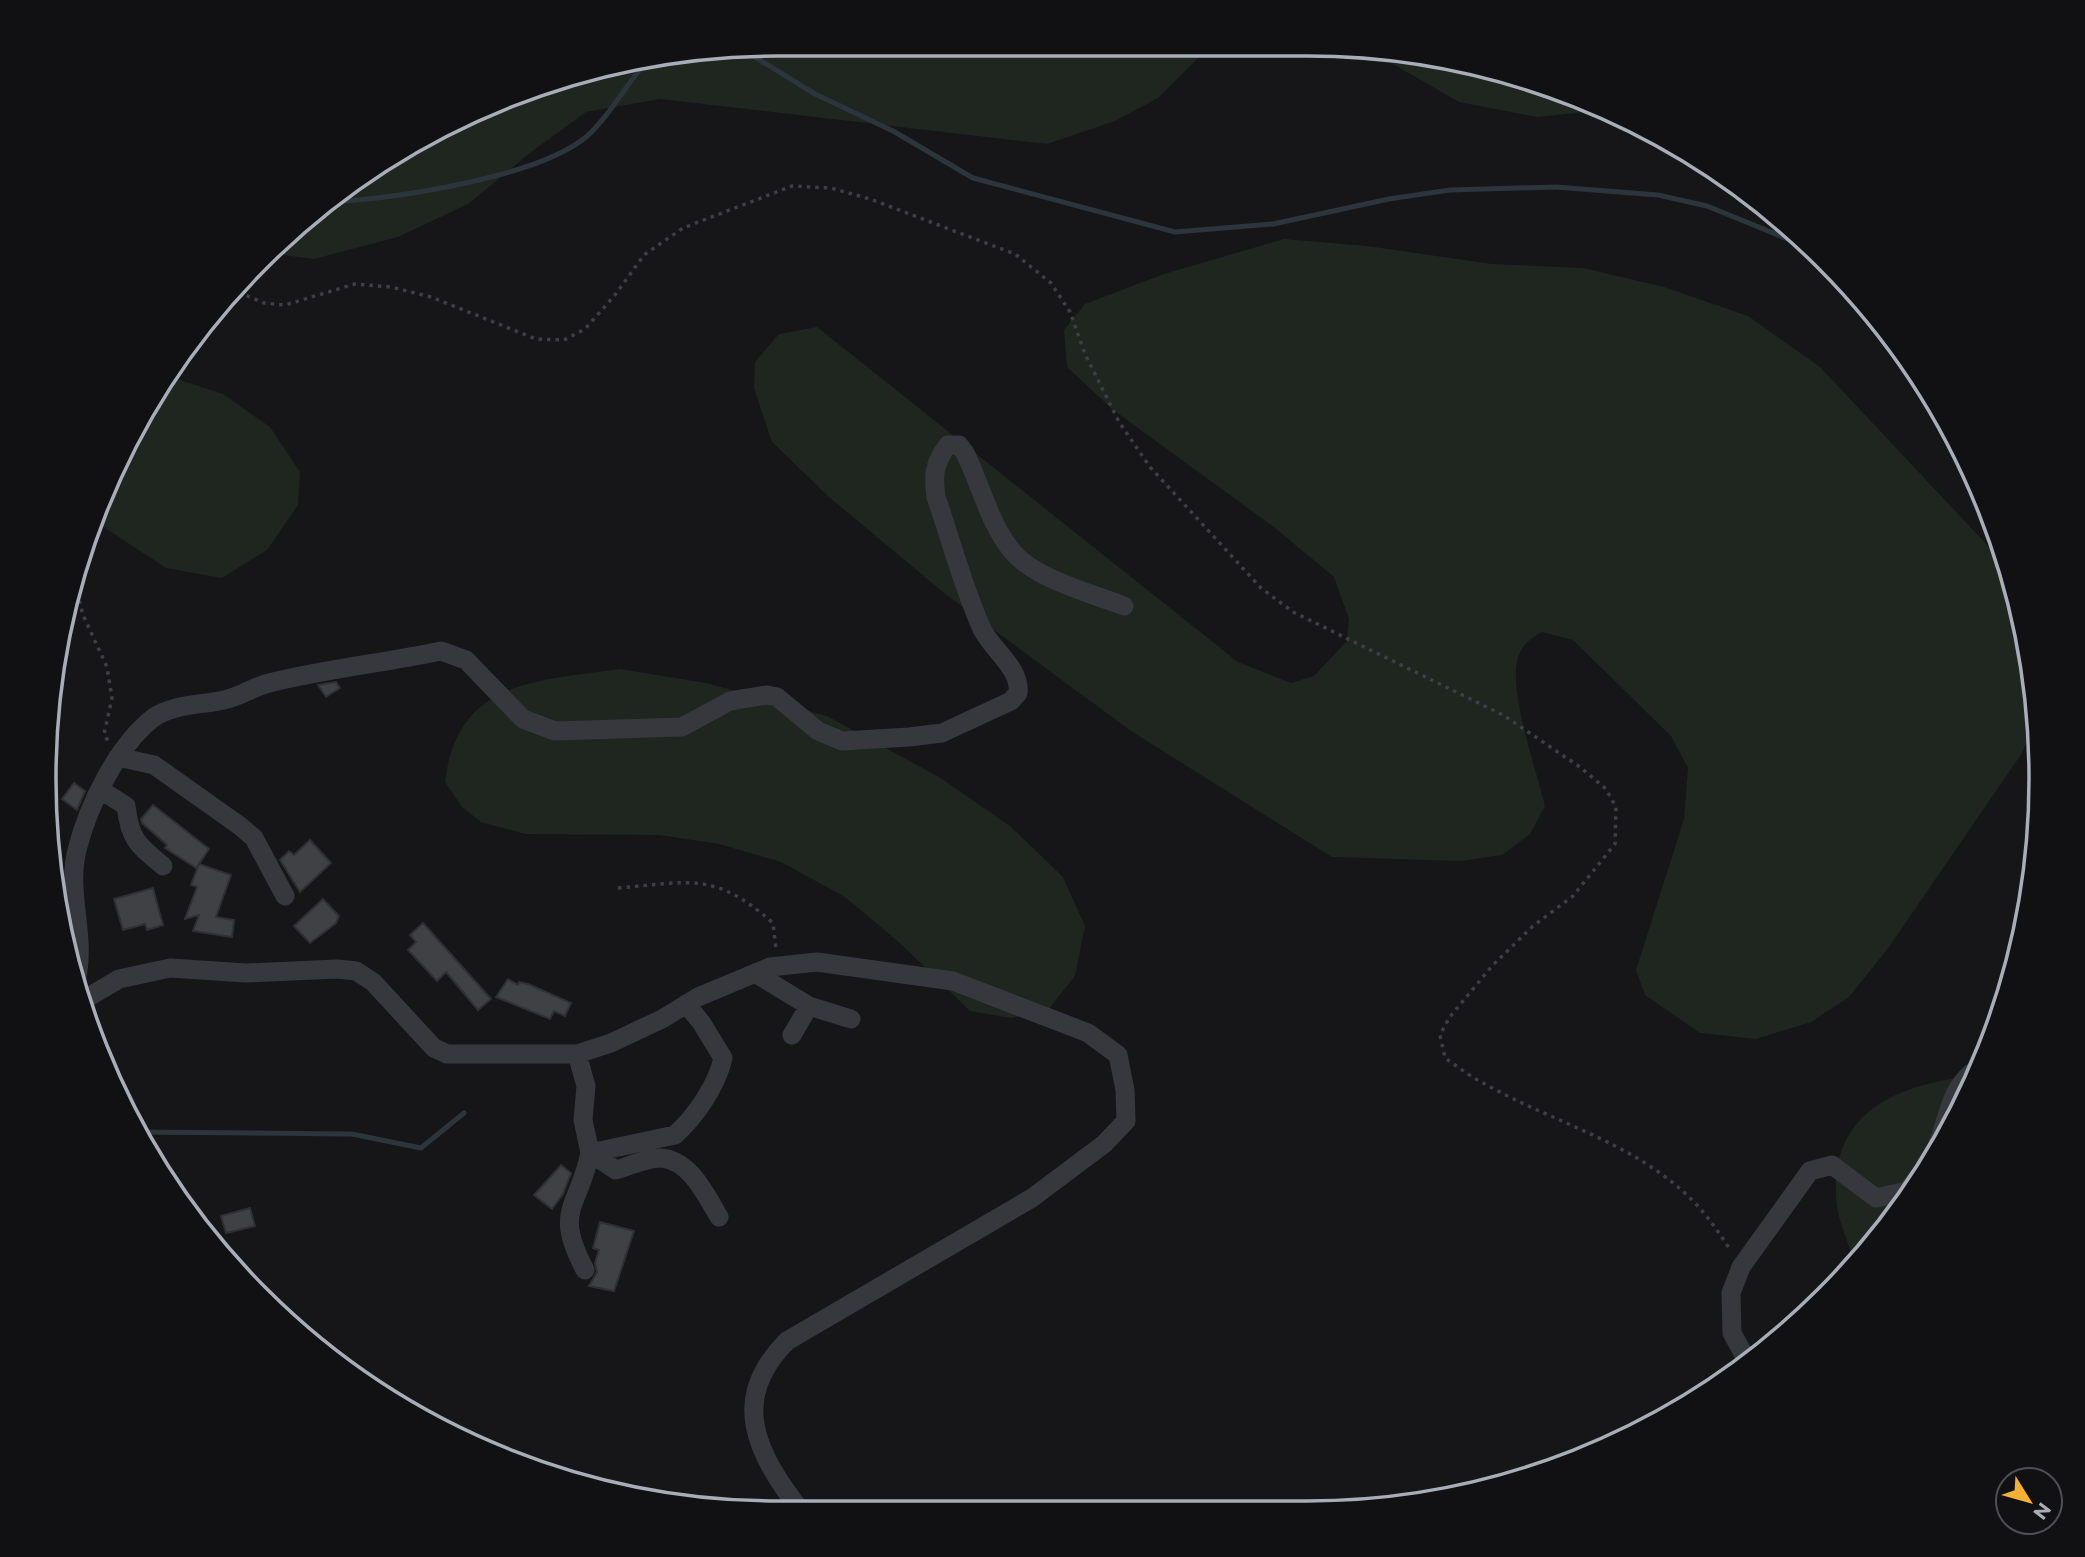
<svg xmlns="http://www.w3.org/2000/svg" width="2085" height="1557" viewBox="0 0 2085 1557" font-family="Montserrat,sans-serif">
<style>
.green{fill:#1e261f}
.lines{fill:none;stroke-linecap:round;stroke-linejoin:round}
.stream{stroke:#2c353c;stroke-width:5}
.building{fill:#404145;stroke:#303034;stroke-width:2}
.path{stroke:#3d3f44;stroke-width:3.5;stroke-dasharray:3.5 5;stroke-linecap:butt}
.street{stroke:#37383d;stroke-width:19}
.rim{fill:none;stroke:#a8adb8;stroke-width:3.5}
</style>
<rect width="100%" height="100%" fill="#161618"/>
<path class="green" d="M 779,44 L 1215,45 L 1206,50 L 1158,98 L 1115,121 L 1047,144 L 660,99 L 586,112 L 530,153 L 468,204 L 398,237 L 314,259 L 267,253 L 294,226 L 411,142 L 588,69 Z
M 1343,45 L 1496,69 L 1605,110 L 1537,117 L 1459,102 L 1388,61 Z
M 1284,239 L 1367,246 L 1492,264 L 1583,268 L 1664,287 L 1748,316 L 1820,367 L 1989,547 L 2018,599 L 2037,715 L 2022,753 L 1889,947 L 1849,997 L 1811,1022 L 1756,1039 L 1700,1033 L 1645,995 L 1636,970 L 1684,819 L 1688,768 L 1671,736 L 1573,640 L 1542,632 C 1532,638 1523,643 1519,655 C 1506,685 1537,772 1545,806 L 1530,834 L 1502,855 L 1461,861 L 1332,857 L 1131,731 L 944,593 L 829,497 L 772,442 L 754,388 L 755,362 L 779,334 L 817,327 L 1238,662 L 1291,683 L 1314,676 L 1347,641 L 1349,619 L 1334,577 L 1275,528 L 1112,409 L 1067,367 L 1064,330 L 1085,304 L 1164,274 Z
M 171,377 L 223,394 L 270,427 L 300,472 L 298,505 L 267,550 L 222,578 L 166,568 L 96,522 L 120,453 Z
M 620,669 L 706,683 L 827,716 L 939,777 L 1010,826 L 1063,877 L 1085,926 L 1075,976 L 1048,1010 L 1011,1018 L 970,1011 L 901,944 L 845,897 L 781,862 L 719,844 L 659,835 L 525,834 L 481,822 L 462,807 L 445,782 C 457,679 538,681 620,669 Z
M 1974,1076 L 1943,1146 L 1862,1259 L 1851,1253 C 1847,1238 1839,1222 1837,1206 C 1826,1114 1895,1084 1974,1076 Z"/>
<g class="lines">
<path class="stream" d="M 742,49 L 815,94 L 893,131 L 973,178 L 1175,232 L 1273,224 L 1389,199 L 1450,190 L 1556,187 L 1658,195 L 1707,206 L 1815,250
M 327,202 C 393,199 536,178 586,137 C 610,116 626,84 647,61
M 136,1132 L 352,1134 L 421,1148 L 464,1113"/>
</g>
<path class="building" d="M 336,682 L 340,688 L 326,697 L 318,685 Z
M 74,783 L 85,791 L 77,810 L 62,799 Z
M 153,805 L 209,849 L 199,864 L 231,875 L 216,917 L 234,920 L 232,937 L 193,931 L 199,915 L 185,919 L 197,887 L 191,885 L 199,864 L 196,868 L 165,848 L 167,845 L 142,823 L 141,819 Z
M 310,840 L 331,863 L 300,892 L 280,860 L 289,851 L 294,855 Z
M 153,888 L 163,925 L 147,930 L 145,924 L 123,930 L 114,899 Z
M 323,899 L 339,916 L 336,923 L 310,943 L 294,926 Z
M 423,923 L 491,999 L 478,1010 L 446,972 L 437,981 L 408,950 L 416,942 L 410,935 Z
M 508,979 L 518,985 L 519,982 L 528,984 L 571,1003 L 565,1016 L 554,1011 L 550,1019 L 496,997 Z
M 561,1165 L 571,1173 L 563,1194 L 552,1209 L 534,1195 Z
M 250,1208 L 255,1226 L 226,1233 L 221,1216 Z
M 600,1222 L 634,1231 L 614,1291 L 589,1286 L 597,1272 L 595,1263 L 599,1250 L 593,1248 Z"/>
<g class="lines">
<path class="path" d="M 231,289 L 264,303 L 285,305 L 355,284 L 391,287 L 431,297 L 536,339 L 564,340 L 585,329 L 615,295 L 644,255 L 683,228 L 792,186 L 831,188 L 870,199 L 1015,254 L 1051,283 L 1070,312 L 1085,354 L 1119,422 L 1150,467 L 1261,588 L 1293,612 L 1503,715 L 1580,767 L 1606,789 L 1616,807 L 1615,844 L 1573,896 L 1533,926 L 1492,966 L 1449,1018 L 1440,1035 L 1445,1058 C 1458,1067 1471,1077 1485,1084 C 1552,1122 1630,1141 1688,1196 C 1705,1212 1718,1231 1731,1251
M 75,584 L 83,615 L 107,667 L 112,698 L 104,734 L 108,741
M 618,888 C 691,882 714,871 773,923 L 776,949"/>
<path class="street" d="M 118,757 L 154,765 L 240,826 L 254,838 L 285,896
M 101,790 L 126,806 C 130,840 138,845 163,866
M 755,973 L 809,1006 L 851,1019
M 76,981 C 87,936 66,893 77,850 C 88,806 117,746 153,718 C 172,704 202,705 224,700 C 240,697 253,687 269,683 C 325,669 384,663 441,651 L 466,660 L 523,719 L 555,731 L 682,727 L 730,701 L 767,695 L 777,697 L 818,731 L 842,741 L 909,737 L 942,733 L 1011,701 L 1018,693 C 1021,668 992,650 982,629 C 963,587 951,540 936,497 C 933,475 934,463 948,445 L 959,445 L 965,453 C 981,485 989,523 1012,551 C 1033,578 1093,594 1124,606
M 80,1002 L 119,979 L 170,968 L 246,973 L 337,969 L 356,971 L 373,982 L 434,1048 L 447,1054 L 577,1054 L 611,1043 L 662,1019 L 698,997 L 770,967 L 817,962 L 953,981 L 1088,1033 L 1118,1055 L 1125,1090 L 1126,1121 L 1104,1144 L 1032,1198 L 787,1341 C 728,1400 757,1454 801,1511
M 792,1035 L 809,1006
M 577,1054 L 586,1086 L 583,1120 L 590,1153 L 616,1170 C 629,1166 647,1158 661,1158 C 690,1160 706,1195 719,1217
M 585,1270 C 553,1209 578,1210 590,1153 L 675,1135 C 696,1116 717,1085 723,1058 L 701,1022 L 686,1004
M 1749,1364 L 1732,1333 L 1731,1293 L 1741,1267 L 1810,1171 L 1832,1165 L 1876,1198 L 1907,1191 C 1916,1180 1926,1168 1933,1155 C 1949,1125 1946,1089 1978,1068"/>
</g>
<path d="M0 0H2085V1557H0ZM778 56H1307A722 722 0 0 1 2029 778V779A722 722 0 0 1 1307 1501H778A722 722 0 0 1 56 779V778A722 722 0 0 1 778 56Z" fill="#111113" fill-rule="evenodd"/>
<path class="rim" d="M778 56H1307A722 722 0 0 1 2029 778V779A722 722 0 0 1 1307 1501H778A722 722 0 0 1 56 779V778A722 722 0 0 1 778 56Z"/>
<g transform="translate(2029 1501) rotate(127)"><circle r="33" fill="#111113" stroke="#4d4f55" stroke-width="2"/>
<path d="M0-5L12 26L0 18L-12 26Z" fill="#f2b134"/>
<text y="-10" font-size="19" font-weight="bold" text-anchor="middle" fill="#a8adb8">N</text>
</g>
</svg>
